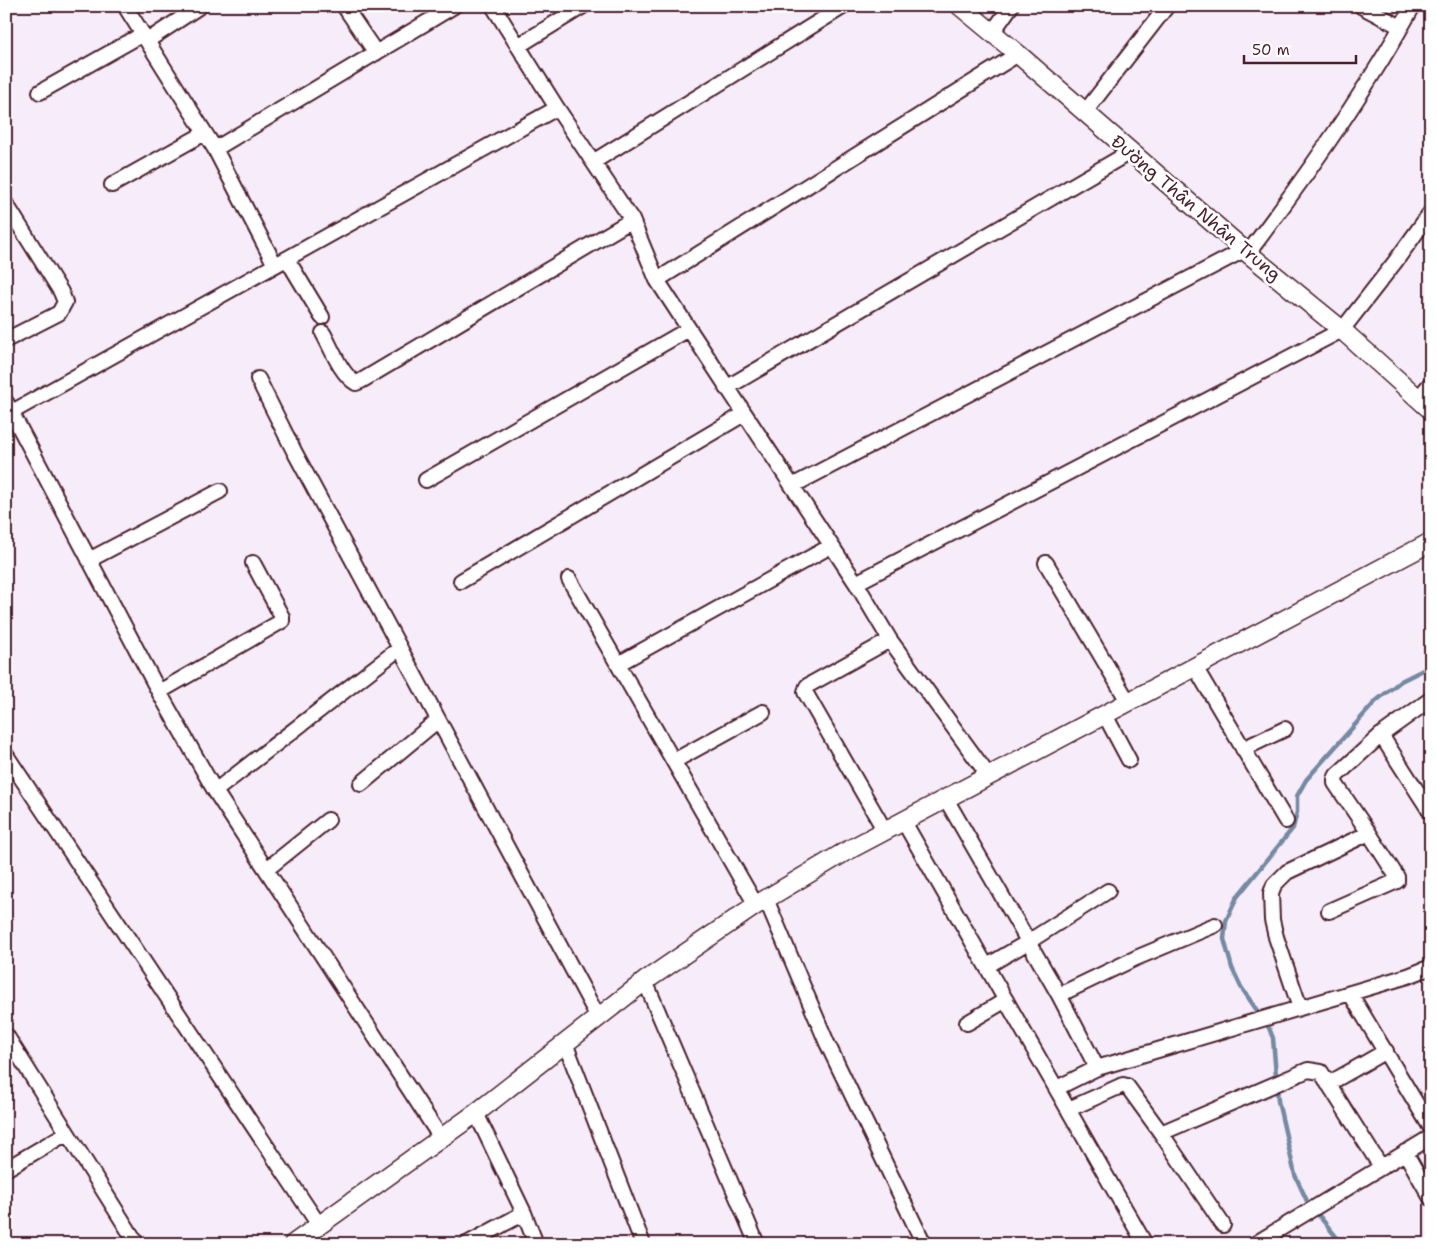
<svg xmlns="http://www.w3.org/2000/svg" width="1437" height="1250" viewBox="0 0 1437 1250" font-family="'Shantell Sans',sans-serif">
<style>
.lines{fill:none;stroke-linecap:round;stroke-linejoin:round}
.stream{stroke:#7489a2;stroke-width:4.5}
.minor-casing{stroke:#4a1f2b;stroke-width:18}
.tertiary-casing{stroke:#4a1f2b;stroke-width:21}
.minor{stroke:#fff;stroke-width:14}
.tertiary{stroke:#fff;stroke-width:18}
.labels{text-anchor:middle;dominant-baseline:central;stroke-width:5;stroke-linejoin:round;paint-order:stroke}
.street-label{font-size:18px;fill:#4a1f2b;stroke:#fff}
</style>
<rect width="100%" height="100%" fill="#f7edfa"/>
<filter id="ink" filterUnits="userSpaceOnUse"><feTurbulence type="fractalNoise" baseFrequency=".02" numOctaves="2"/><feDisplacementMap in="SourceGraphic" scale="10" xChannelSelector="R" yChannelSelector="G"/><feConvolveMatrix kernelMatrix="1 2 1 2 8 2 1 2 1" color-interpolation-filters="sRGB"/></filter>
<g filter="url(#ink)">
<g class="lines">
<path class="stream" d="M 1342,1244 L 1307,1201 L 1295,1175 L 1278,1101 L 1273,1038 L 1269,1028 L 1241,987 L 1232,968 L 1224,939 L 1226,921 L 1237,897 L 1293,828 L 1297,812 L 1297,796 L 1306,780 L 1376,701 L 1401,681 L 1431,666"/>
<g class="minor-casing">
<path id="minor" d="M 125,6 L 215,149 L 275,265
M 344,6 L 376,53
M 493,6 L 557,108 L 632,220 L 657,280 L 689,329 L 856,583 L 890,640 L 988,775
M 1361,6 L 1401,27
M 992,33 L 1011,6
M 147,41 L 200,6
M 518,46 L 583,6
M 40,92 L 143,34
M 1085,112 L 1167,6
M 215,149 L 454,6
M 593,162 L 844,6
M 112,185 L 205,133
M 6,204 L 61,292 L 65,302 L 59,313 L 6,340
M 1248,253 C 1308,174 1365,93 1413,6
M 287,259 L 322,317
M 657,280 L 1018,54
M 323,333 C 331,347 341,375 356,383 L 361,381 L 632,220
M 258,379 L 294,451 L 598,1017
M 726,388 L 1130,152
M 1418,399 L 1431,383
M 6,402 L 159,692 L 215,791 L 441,1138
M 12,412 L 557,108
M 426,480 L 689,329
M 792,486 L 1244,250
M 89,560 L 220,491
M 1046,563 L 1129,703
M 569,579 L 756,905
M 461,581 L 744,414
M 856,583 L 1342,330 L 1395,262 L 1431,212
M 618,664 L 831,546
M 1195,667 L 1286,821
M 159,692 L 282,621 L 282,617 L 253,563
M 1105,715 L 1129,760
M 1381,735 L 1431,813
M 1243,749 L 1285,729
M 6,755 L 319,1225
M 674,761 L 763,712
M 361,784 L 438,720
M 215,791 L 400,648
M 946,799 L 1059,995 L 1097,1068
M 904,822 L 1145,1244
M 885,831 L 805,692 L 807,686 L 890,640
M 267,869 L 328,820
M 766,899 L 827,1043 L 924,1244
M 1329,911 L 1397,881 L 1397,877 L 1369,833
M 987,966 L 1028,942 L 1108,891
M 645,981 L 757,1244
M 1350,993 L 1431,1128
M 1059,995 L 1136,958 L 1215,925
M 1300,1008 L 1276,937 L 1272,920 L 1271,893 L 1274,885 L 1287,872 L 1369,833 L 1335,783 L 1335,779 L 1337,775 L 1381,735 L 1431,699
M 967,1023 L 1006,1000
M 6,1035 L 137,1244
M 565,1043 L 643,1244
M 1328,1084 L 1386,1051
M 1057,1088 L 1097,1068 L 1408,976 L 1431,967
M 1069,1109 L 1123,1085 L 1127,1086 L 1161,1133 L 1223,1225
M 476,1113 L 524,1213 L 536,1244
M 1161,1133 L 1308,1070 L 1321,1072 L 1381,1167
M 1405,1152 L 1431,1198
M 6,1169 L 67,1133
M 467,1244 L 524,1213
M 1255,1244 L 1431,1137"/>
</g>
<g class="tertiary-casing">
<path id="tertiary" d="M 960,6 L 1018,54 L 1244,250 L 1342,330 L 1431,410
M 293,1244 L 476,1113 L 645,981 L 756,905 L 843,853 L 1431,542"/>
</g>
<use href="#minor" class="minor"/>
<use href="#tertiary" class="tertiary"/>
</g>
</g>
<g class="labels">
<g class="street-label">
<text transform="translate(1196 208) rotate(40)">Đường Thân Nhân Trung</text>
</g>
</g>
<rect width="1437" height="1250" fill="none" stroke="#fff" stroke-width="25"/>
<rect x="12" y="12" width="1412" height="1225" fill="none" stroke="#4a1f2b" stroke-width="2" filter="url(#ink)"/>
<path d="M1244 55v8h112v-8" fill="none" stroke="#4a1f2b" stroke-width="2.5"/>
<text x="1252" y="55" font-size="15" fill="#4a1f2b" stroke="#ffffff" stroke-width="4" paint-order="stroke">50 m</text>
</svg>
